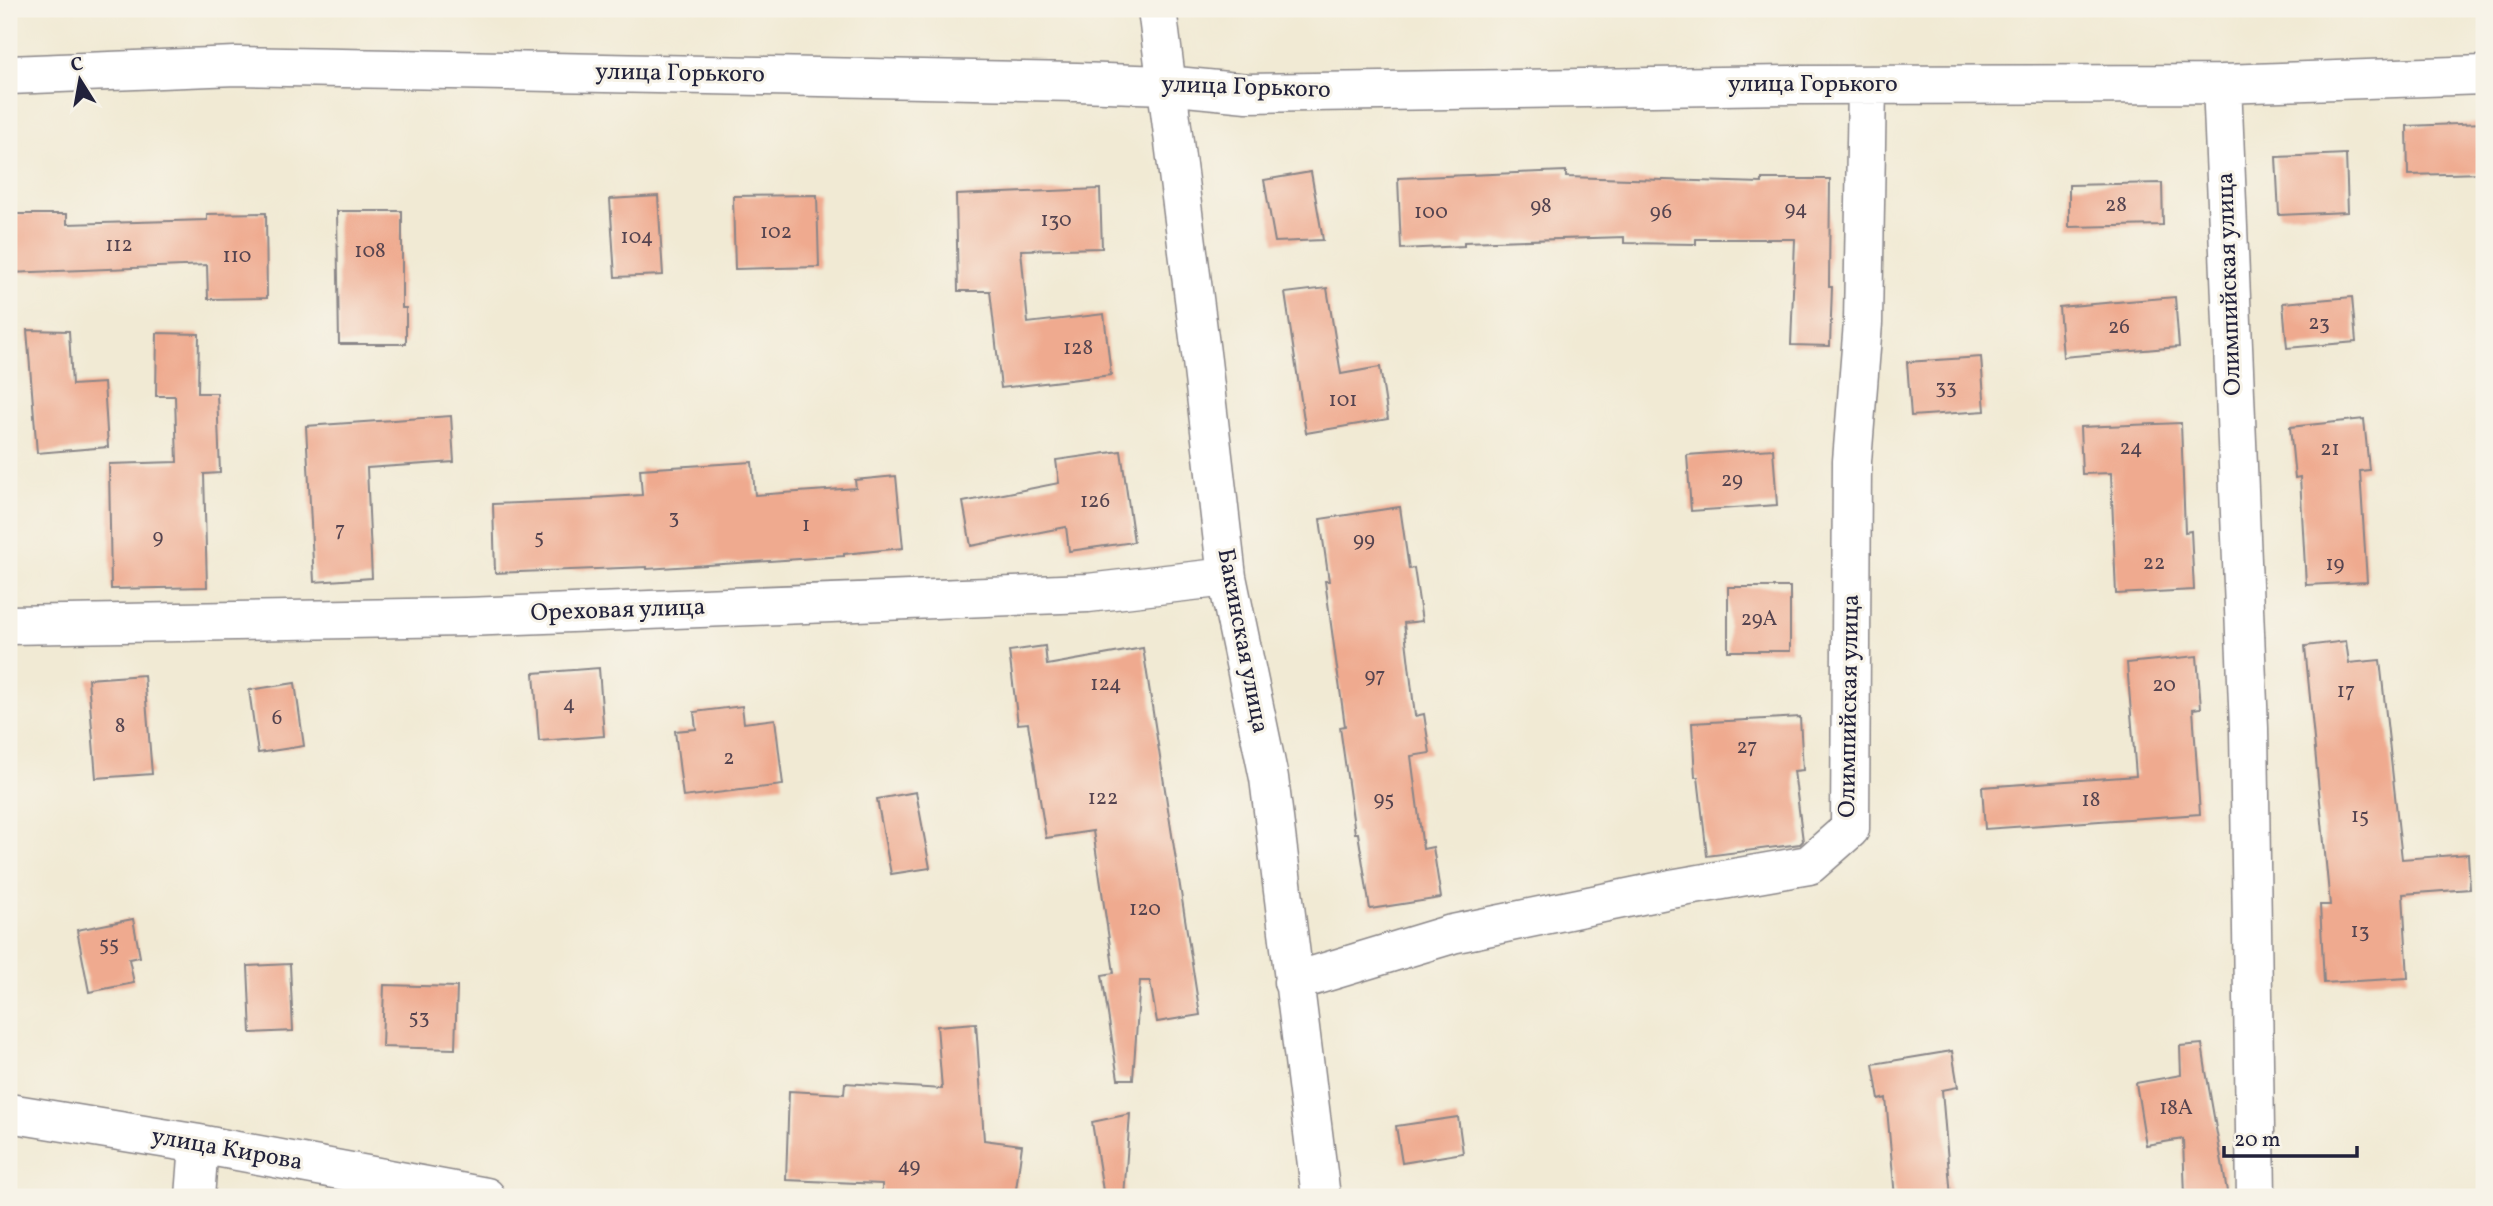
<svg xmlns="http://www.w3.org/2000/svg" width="2493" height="1206" viewBox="0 0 2493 1206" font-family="Vollkorn,serif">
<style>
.building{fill:#efaa8f}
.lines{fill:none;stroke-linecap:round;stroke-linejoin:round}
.street-casing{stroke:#8a8688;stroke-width:41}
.street{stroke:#fff;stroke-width:38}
.labels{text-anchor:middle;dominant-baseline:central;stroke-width:6;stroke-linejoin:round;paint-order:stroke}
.number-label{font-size:21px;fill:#554450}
.street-label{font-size:24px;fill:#22223b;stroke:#f7f3e8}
</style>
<rect width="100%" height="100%" fill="#f7f3e8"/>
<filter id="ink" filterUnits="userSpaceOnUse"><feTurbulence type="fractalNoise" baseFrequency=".0143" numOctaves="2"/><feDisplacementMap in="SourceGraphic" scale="14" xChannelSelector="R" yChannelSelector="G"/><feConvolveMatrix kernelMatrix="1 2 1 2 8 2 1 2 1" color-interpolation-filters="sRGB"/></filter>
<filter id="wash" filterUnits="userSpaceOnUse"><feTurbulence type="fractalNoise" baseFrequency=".00686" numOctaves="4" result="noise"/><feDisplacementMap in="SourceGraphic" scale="28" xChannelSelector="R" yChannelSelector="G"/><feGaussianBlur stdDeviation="1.57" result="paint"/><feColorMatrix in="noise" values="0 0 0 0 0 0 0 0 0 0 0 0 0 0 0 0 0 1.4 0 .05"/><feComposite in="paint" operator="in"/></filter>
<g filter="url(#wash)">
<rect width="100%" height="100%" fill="#f1ead4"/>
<g id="blocks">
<path class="building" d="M 2484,123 L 2484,173 L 2408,175 L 2407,126 Z
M 2346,154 L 2348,212 L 2279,215 L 2276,157 Z
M 1566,171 L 1566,177 L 1762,183 L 1762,179 L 1830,179 L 1829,287 L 1832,287 L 1830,346 L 1791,345 L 1795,239 L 1696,239 L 1696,244 L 1624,243 L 1624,237 L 1464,242 L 1464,246 L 1401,249 L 1398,178 Z
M 1311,172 L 1323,240 L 1275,242 L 1264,180 Z
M 2162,183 L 2163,225 L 2069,227 L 2069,185 Z
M 1100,189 L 1102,248 L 1021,250 L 1028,323 L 1104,314 L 1111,375 L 1001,388 L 990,291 L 958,291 L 956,195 Z
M 817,195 L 819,267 L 735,269 L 733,196 Z
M 658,196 L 663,275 L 615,277 L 610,199 Z
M 337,211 L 402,211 L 402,308 L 406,308 L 406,344 L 339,344 Z
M 266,213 L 267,298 L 208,299 L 207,265 L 9,273 L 9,214 L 67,214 L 67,224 L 207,220 L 207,214 Z
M 1327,288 L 1341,374 L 1380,367 L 1388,419 L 1306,433 L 1285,293 Z
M 2175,297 L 2179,347 L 2063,357 L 2059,307 Z
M 2352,297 L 2356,342 L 2287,348 L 2283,303 Z
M 27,330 L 69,331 L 72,385 L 104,383 L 108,447 L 37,453 Z
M 157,333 L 199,334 L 198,393 L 217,393 L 220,473 L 204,474 L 207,587 L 111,589 L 109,464 L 177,462 L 175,396 L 156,396 Z
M 1981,357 L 1985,411 L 1911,416 L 1907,362 Z
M 451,416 L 454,462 L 367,468 L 372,578 L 314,582 L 306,426 Z
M 2364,419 L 2369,470 L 2360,471 L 2367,582 L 2306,585 L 2300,477 L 2295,478 L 2290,427 Z
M 2181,423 L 2185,532 L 2191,531 L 2194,590 L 2116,594 L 2111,473 L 2082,474 L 2080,427 Z
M 1773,449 L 1777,505 L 1691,511 L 1687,455 Z
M 1121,451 L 1134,542 L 1069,551 L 1066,527 L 971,546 L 963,502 L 1059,483 L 1056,460 Z
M 752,462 L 755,495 L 856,488 L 855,480 L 896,476 L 903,548 L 844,554 L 844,556 L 647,569 L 647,567 L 495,573 L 493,504 L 593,500 L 593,498 L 642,495 L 640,469 Z
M 1400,507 L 1409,569 L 1414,568 L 1422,621 L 1404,623 L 1415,716 L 1424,714 L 1430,753 L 1411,756 L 1423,849 L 1433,847 L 1441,898 L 1370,909 L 1358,833 L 1355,833 L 1340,727 L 1345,726 L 1325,581 L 1329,581 L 1320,519 Z
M 1728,587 L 1790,587 L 1790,651 L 1728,651 Z
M 2346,641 L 2349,663 L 2380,660 L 2402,859 L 2468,854 L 2470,889 L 2403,894 L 2408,978 L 2324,983 L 2320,905 L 2330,905 L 2305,646 Z
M 1045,646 L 1047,665 L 1143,648 L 1200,1015 L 1157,1022 L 1150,981 L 1140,981 L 1133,1079 L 1118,1079 L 1102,975 L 1114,973 L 1093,831 L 1046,838 L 1028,723 L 1018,724 L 1009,651 Z
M 2197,656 L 2201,708 L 2193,709 L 2200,814 L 1985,829 L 1982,787 L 2136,776 L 2127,663 Z
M 599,668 L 604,736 L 539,741 L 534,673 Z
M 144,675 L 152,774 L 96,778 L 88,679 Z
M 295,683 L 304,746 L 258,753 L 249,690 Z
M 742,706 L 744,723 L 775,719 L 783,785 L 683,797 L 675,731 L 696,729 L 694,712 Z
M 1800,717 L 1803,770 L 1794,771 L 1803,841 L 1800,844 L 1707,856 L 1698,777 L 1695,777 L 1692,723 Z
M 916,792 L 930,868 L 891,874 L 877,799 Z
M 133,919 L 140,957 L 129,959 L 134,983 L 89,992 L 77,930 Z
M 290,964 L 293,1031 L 251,1033 L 248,966 Z
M 384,985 L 457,987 L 455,1049 L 382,1047 Z
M 976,1023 L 984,1140 L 1022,1145 L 1015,1197 L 882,1197 L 882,1184 L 786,1180 L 789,1091 L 844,1094 L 845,1083 L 942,1089 L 937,1026 Z
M 2202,1044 L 2206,1071 L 2228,1197 L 2185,1197 L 2183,1139 L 2146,1145 L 2136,1083 L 2181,1075 L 2180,1046 Z
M 1952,1051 L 1958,1087 L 1942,1090 L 1951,1197 L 1895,1197 L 1886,1098 L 1879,1100 L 1873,1064 Z
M 1130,1114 L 1124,1197 L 1104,1197 L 1092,1122 Z
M 1458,1117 L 1463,1153 L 1402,1163 L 1396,1126 Z"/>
</g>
</g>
<g filter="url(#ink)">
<use href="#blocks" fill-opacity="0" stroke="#8a8688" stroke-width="2"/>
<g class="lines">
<g class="street-casing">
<path id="street" d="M 1157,9 L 1202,361 L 1227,577 L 1269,778 L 1321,1197
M 9,75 L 236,66 L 1077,82 L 1166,85 L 1247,93 L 1792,85 L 2222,84 L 2484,75
M 2222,84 L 2249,728 L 2256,1197
M 9,625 L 466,617 L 1088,593 L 1227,577
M 1293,982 L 1452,934 L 1671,889 L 1809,865 L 1850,829 L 1852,461 L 1863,323 L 1867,85
M 9,1113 L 199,1144 L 486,1197
M 195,1197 L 199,1144"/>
</g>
<use href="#street" class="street"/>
</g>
</g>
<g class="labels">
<g class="number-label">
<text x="2116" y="205">28</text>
<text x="1541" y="206">98</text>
<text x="1796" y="209">94</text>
<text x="1431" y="212">100</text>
<text x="1661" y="212">96</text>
<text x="1056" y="220">130</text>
<text x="776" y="232">102</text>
<text x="637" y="237">104</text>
<text x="119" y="245">112</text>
<text x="370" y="251">108</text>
<text x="237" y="256">110</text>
<text x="2319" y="323">23</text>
<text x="2119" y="327">26</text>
<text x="1078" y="348">128</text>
<text x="1946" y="387">33</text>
<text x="1343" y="400">101</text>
<text x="2131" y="448">24</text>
<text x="2330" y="449">21</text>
<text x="1732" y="480">29</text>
<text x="1095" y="501">126</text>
<text x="674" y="517">3</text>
<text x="806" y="525">1</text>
<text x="340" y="530">7</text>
<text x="158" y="537">9</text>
<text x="539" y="537">5</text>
<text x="1364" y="540">99</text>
<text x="2154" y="563">22</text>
<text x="2335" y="564">19</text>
<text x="1759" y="619">29А</text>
<text x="1375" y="676">97</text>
<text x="1106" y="684">124</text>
<text x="2164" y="685">20</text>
<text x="2346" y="691">17</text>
<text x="569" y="704">4</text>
<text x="277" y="718">6</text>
<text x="120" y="726">8</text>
<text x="1747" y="747">27</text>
<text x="729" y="758">2</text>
<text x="1103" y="798">122</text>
<text x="1384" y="799">95</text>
<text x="2091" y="800">18</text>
<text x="2360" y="816">15</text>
<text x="1145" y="909">120</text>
<text x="2360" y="931">13</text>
<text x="109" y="944">55</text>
<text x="419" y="1017">53</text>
<text x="2176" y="1108">18А</text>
<text x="909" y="1166">49</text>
</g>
<g class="street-label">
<text transform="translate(680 74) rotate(1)">улица Горького</text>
<text x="1813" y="85">улица Горького</text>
<text transform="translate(1246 88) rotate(2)">улица Горького</text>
<text transform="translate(2230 284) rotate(-92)">Олимпийская улица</text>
<text transform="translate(618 611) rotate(-2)">Ореховая улица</text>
<text transform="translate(1242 641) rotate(79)">Бакинская улица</text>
<text transform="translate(1850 706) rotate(-89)">Олимпийская улица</text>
<text transform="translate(227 1150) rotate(10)">улица Кирова</text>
</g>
</g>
<rect width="2493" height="1206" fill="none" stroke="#f7f3e8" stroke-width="35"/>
<g transform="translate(80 80) rotate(349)" stroke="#f7f3e8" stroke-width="5" paint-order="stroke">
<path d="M0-5L12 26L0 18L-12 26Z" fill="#22223b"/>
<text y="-10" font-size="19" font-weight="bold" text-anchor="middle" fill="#22223b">С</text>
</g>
<path d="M2224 1146v10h133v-10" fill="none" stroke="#22223b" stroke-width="3.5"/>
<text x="2234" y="1146" font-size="21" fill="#22223b" stroke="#f7f3e8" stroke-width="5" paint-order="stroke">20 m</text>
</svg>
